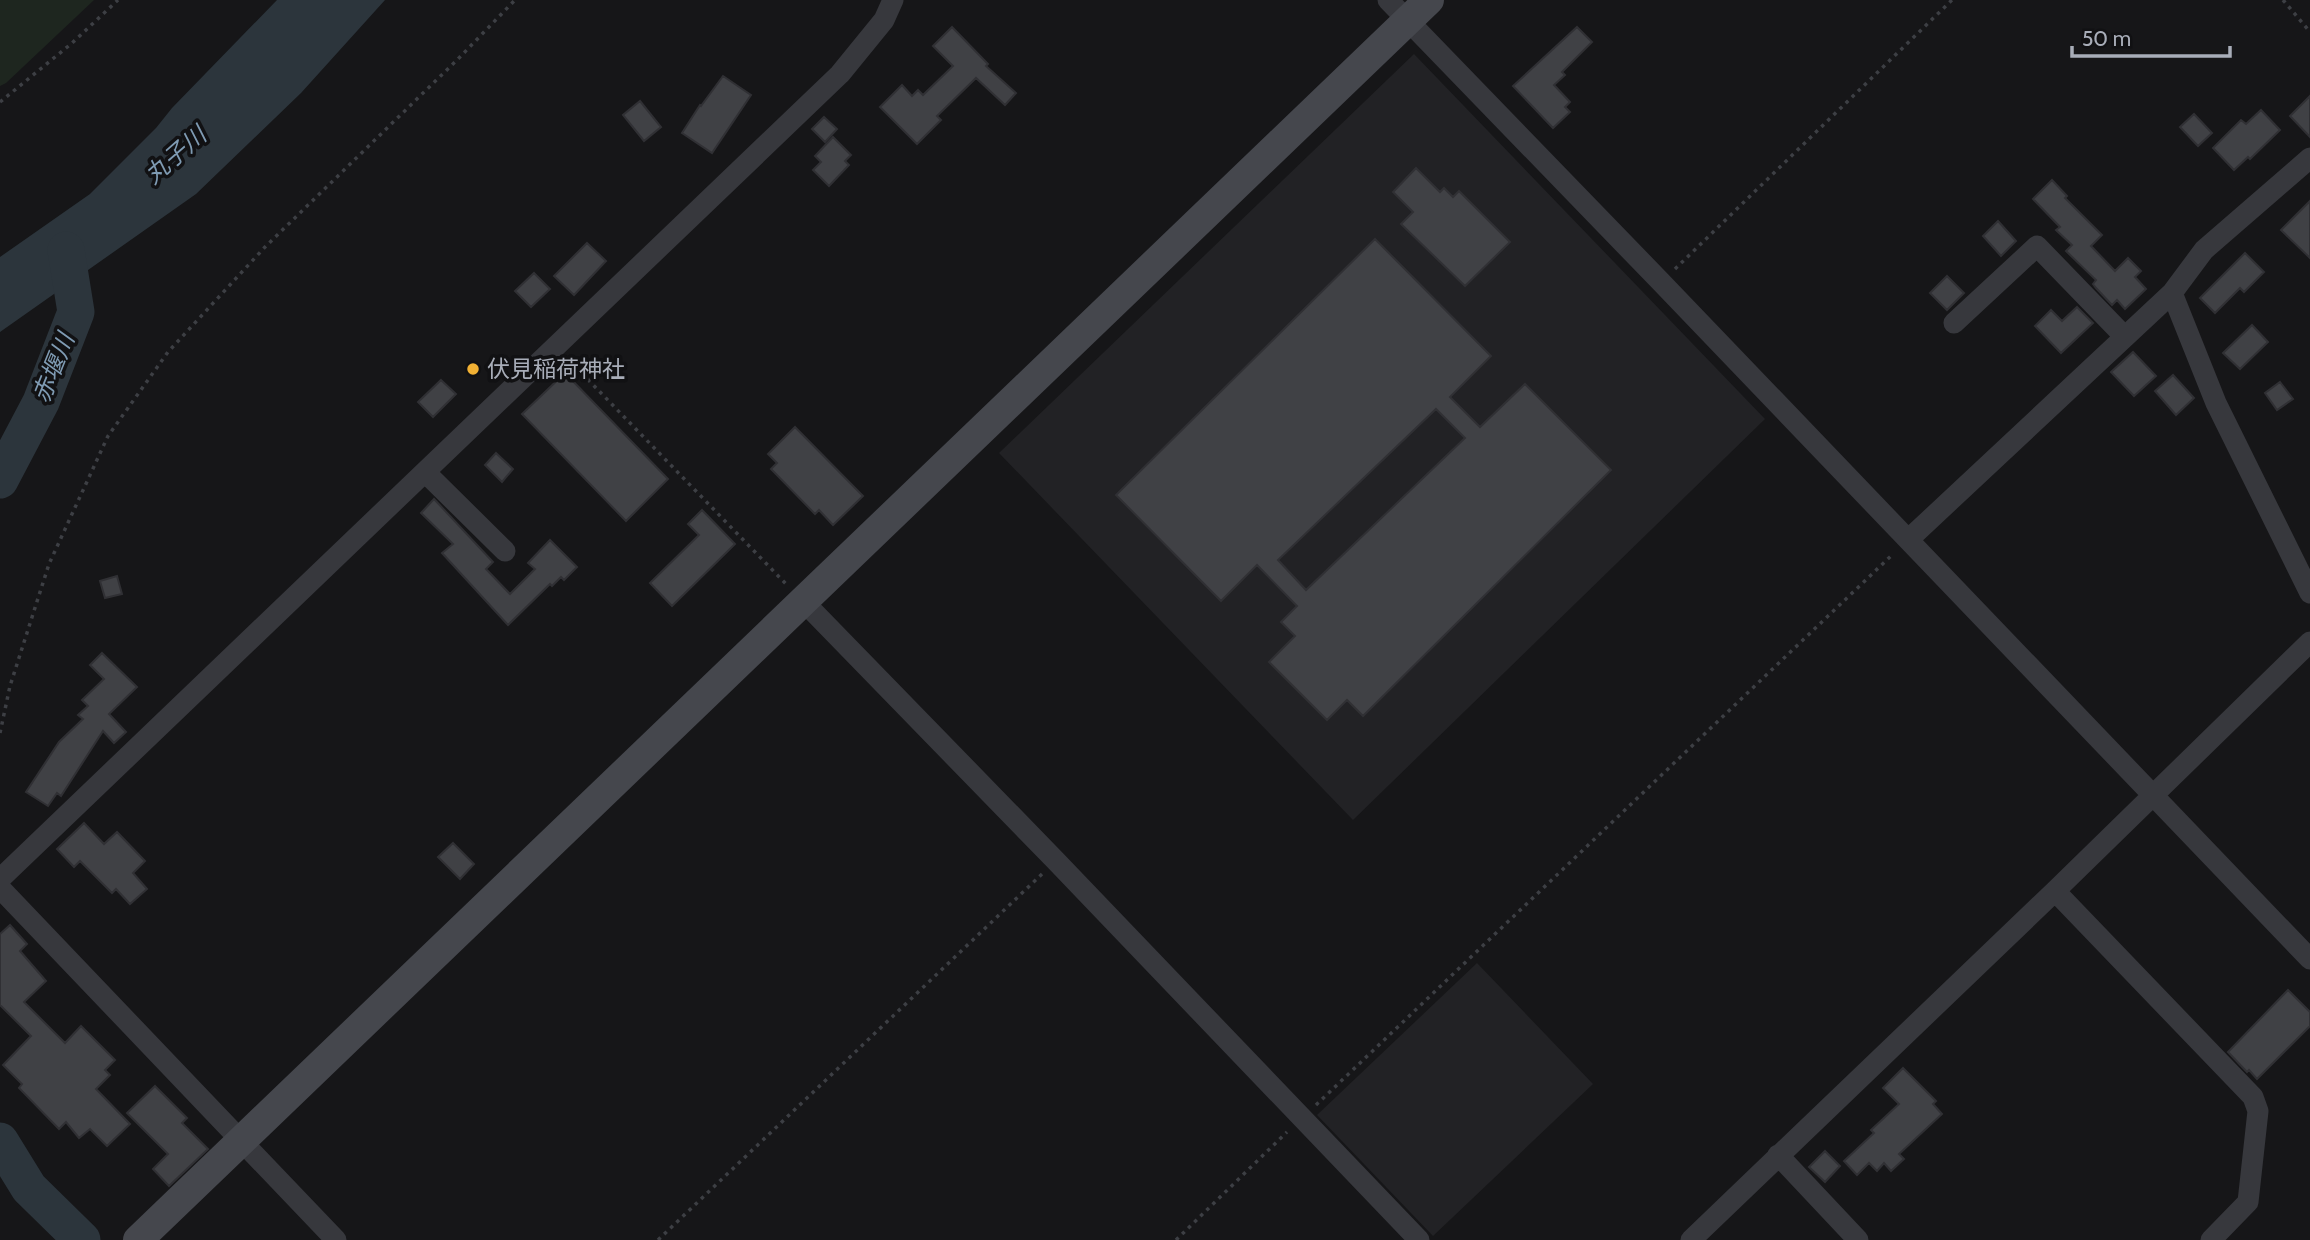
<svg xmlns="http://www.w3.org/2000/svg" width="2310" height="1240" viewBox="0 0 2310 1240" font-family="Cabin,'Noto Sans JP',sans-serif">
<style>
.built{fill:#222225}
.green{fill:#1e261f}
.water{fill:#2c353c}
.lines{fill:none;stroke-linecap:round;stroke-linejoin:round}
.river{stroke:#2c353c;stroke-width:37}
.building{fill:#404145;stroke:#303034;stroke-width:2;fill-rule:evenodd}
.path{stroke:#3d3f44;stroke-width:3.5;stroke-dasharray:3.5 5;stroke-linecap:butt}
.street{stroke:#37383d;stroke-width:21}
.secondary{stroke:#45474d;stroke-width:30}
.poi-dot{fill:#f2b134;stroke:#111113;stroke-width:2.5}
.labels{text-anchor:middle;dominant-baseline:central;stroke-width:7;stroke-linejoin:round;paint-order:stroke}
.poi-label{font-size:23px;fill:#a8adb8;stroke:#111113;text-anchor:start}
.water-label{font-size:24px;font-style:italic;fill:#7f9bb3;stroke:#111113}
</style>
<rect width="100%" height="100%" fill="#161618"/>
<path class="built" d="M 1414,54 L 1765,419 L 1353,820 L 999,453 Z
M 1477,963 L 1593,1084 L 1433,1236 L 1317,1115 Z"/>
<path class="green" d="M 0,0 L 94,0 L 6,83 L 0,86 Z"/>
<path class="water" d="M 277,0 L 385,0 L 301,93 L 196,194 L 0,332 L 0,257 L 90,194 L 156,128 L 172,108 Z"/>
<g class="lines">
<path class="river" d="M 0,480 L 41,402 L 76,312 L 66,250
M 0,1141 L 29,1188 L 82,1240"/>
</g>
<path class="building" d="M 952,27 L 988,64 L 986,66 L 1016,93 L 1005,105 L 976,78 L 937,116 L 941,120 L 917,144 L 880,107 L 902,85 L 912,96 L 918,90 L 923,95 L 953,66 L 933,46 Z
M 1577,27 L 1592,42 L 1562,72 L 1565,75 L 1554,85 L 1570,102 L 1565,107 L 1570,112 L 1553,128 L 1513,86 Z
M 723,76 L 751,95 L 712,153 L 682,133 L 700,105 L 701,106 Z
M 2310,96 L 2310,137 L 2290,116 Z
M 640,101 L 661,127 L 644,141 L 623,115 Z
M 2261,110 L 2280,130 L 2250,159 L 2248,157 L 2234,170 L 2213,148 L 2241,120 L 2246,124 Z
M 2194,114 L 2212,133 L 2198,146 L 2180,127 Z
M 824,117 L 837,129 L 825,142 L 812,129 Z
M 833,137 L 851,155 L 845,161 L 849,165 L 829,186 L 813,170 L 821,162 L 815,156 Z
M 1416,168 L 1440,192 L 1444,188 L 1453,197 L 1459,191 L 1510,242 L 1465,286 L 1401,224 L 1413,212 L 1393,192 Z
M 2052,180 L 2067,196 L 2065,198 L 2102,235 L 2091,246 L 2115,271 L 2128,258 L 2141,271 L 2135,277 L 2146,289 L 2125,309 L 2117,300 L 2112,305 L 2096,288 L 2093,284 L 2096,280 L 2066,251 L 2072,245 L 2056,230 L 2060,227 L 2033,199 Z
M 2310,201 L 2310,258 L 2281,230 Z
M 1998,221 L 2016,241 L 2001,256 L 1983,236 Z
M 1375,239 L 1491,356 L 1450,397 L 1480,427 L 1525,384 L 1611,470 L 1363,716 L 1347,700 L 1327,720 L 1269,662 L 1295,636 L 1281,622 L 1297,606 L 1257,565 L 1221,601 L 1116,495 ZM 1436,409 L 1465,438 L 1306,590 L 1278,560 Z
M 587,243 L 606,261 L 574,295 L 554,276 Z
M 2245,253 L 2264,272 L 2244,292 L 2240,288 L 2215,313 L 2200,298 Z
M 534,273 L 550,289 L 531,307 L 515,291 Z
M 1947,276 L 1964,293 L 1947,310 L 1930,293 Z
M 2077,307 L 2093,323 L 2061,353 L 2035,326 L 2051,310 L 2062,321 Z
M 2252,325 L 2268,342 L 2240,369 L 2223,353 Z
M 2133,352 L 2156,376 L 2134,396 L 2111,372 Z
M 565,373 L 668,479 L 626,521 L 522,414 Z
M 2173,375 L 2194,398 L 2176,415 L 2155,391 Z
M 441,380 L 456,394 L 433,417 L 418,402 Z
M 2280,382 L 2293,399 L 2277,410 L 2265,393 Z
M 795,427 L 863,496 L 833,525 L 819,510 L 815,514 L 771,469 L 777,463 L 768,454 Z
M 496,453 L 513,469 L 502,482 L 485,465 Z
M 434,499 L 493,562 L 486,569 L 510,594 L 535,569 L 528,563 L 550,540 L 577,567 L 564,580 L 561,577 L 552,586 L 550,584 L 508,625 L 442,553 L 453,544 L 421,513 Z
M 702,510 L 735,544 L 672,606 L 650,583 L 699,535 L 688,524 Z
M 117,576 L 122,594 L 105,598 L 100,581 Z
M 102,653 L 137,687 L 109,714 L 126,732 L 114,743 L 103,731 L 61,796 L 57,793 L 48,806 L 26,792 L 59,742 L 83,719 L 78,715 L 88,706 L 82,700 L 104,679 L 90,665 Z
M 84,823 L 104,844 L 117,832 L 145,861 L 133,873 L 147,889 L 130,904 L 116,889 L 112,893 L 80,861 L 74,867 L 57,849 Z
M 453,843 L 474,864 L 460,879 L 438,857 Z
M 10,925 L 27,944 L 20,951 L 46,981 L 24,1002 L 65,1043 L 81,1026 L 115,1060 L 105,1070 L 110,1075 L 96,1089 L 130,1124 L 107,1146 L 90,1129 L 79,1138 L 66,1122 L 59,1129 L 19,1088 L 22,1084 L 3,1065 L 31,1036 L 0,1005 L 0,934 Z
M 2288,990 L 2310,1012 L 2310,1026 L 2257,1079 L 2249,1070 L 2247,1072 L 2228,1052 Z
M 1903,1068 L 1936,1101 L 1933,1104 L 1942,1114 L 1899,1154 L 1904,1159 L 1891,1171 L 1884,1163 L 1877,1171 L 1869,1163 L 1857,1175 L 1844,1161 L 1874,1133 L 1871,1130 L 1899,1104 L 1883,1088 Z
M 155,1086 L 187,1118 L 182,1123 L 208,1149 L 169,1186 L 153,1169 L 168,1154 L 127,1113 Z
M 1825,1151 L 1840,1166 L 1825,1182 L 1809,1167 Z"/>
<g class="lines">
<path class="path" d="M 2283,0 L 2310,32
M 0,102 L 71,44 L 118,0
M 1675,269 L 1952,0
M 570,361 L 786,584
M 0,733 L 10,686 L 49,564 L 108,436 L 168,352 L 265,247 L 458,59 L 515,0
M 1316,1105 L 1893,554
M 658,1240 L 1042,874
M 1176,1240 L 1287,1132"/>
<path class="street" d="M 1388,0 L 1661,282 L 2310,959
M 2172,293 L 2216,403 L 2310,593
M 1954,323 L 2037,246 L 2125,337
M 425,472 L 505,551
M 1909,539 L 2172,293 L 2204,250 L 2310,158
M 804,602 L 1056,861 L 1419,1240
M 0,879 L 840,74 L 884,20 L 893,0
M 0,888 L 336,1240
M 2055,891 L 2253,1097 L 2258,1111 L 2248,1202 L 2211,1240
M 1778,1155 L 1858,1240
M 1691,1240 L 2055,891 L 2310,642"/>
<path class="secondary" d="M 138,1240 L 1429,0"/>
</g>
<circle class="poi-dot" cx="473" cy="369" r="7"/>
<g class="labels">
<g class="poi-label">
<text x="487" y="369">伏見稲荷神社</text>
</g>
<g class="water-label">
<text transform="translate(175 155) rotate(-41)">丸子川</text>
<text transform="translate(53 368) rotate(-68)">赤堰川</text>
</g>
</g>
<path d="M2072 46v10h158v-10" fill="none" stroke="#a8adb8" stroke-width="3.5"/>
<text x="2082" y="46" font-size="21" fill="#a8adb8" stroke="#111113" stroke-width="5" paint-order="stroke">50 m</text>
</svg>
